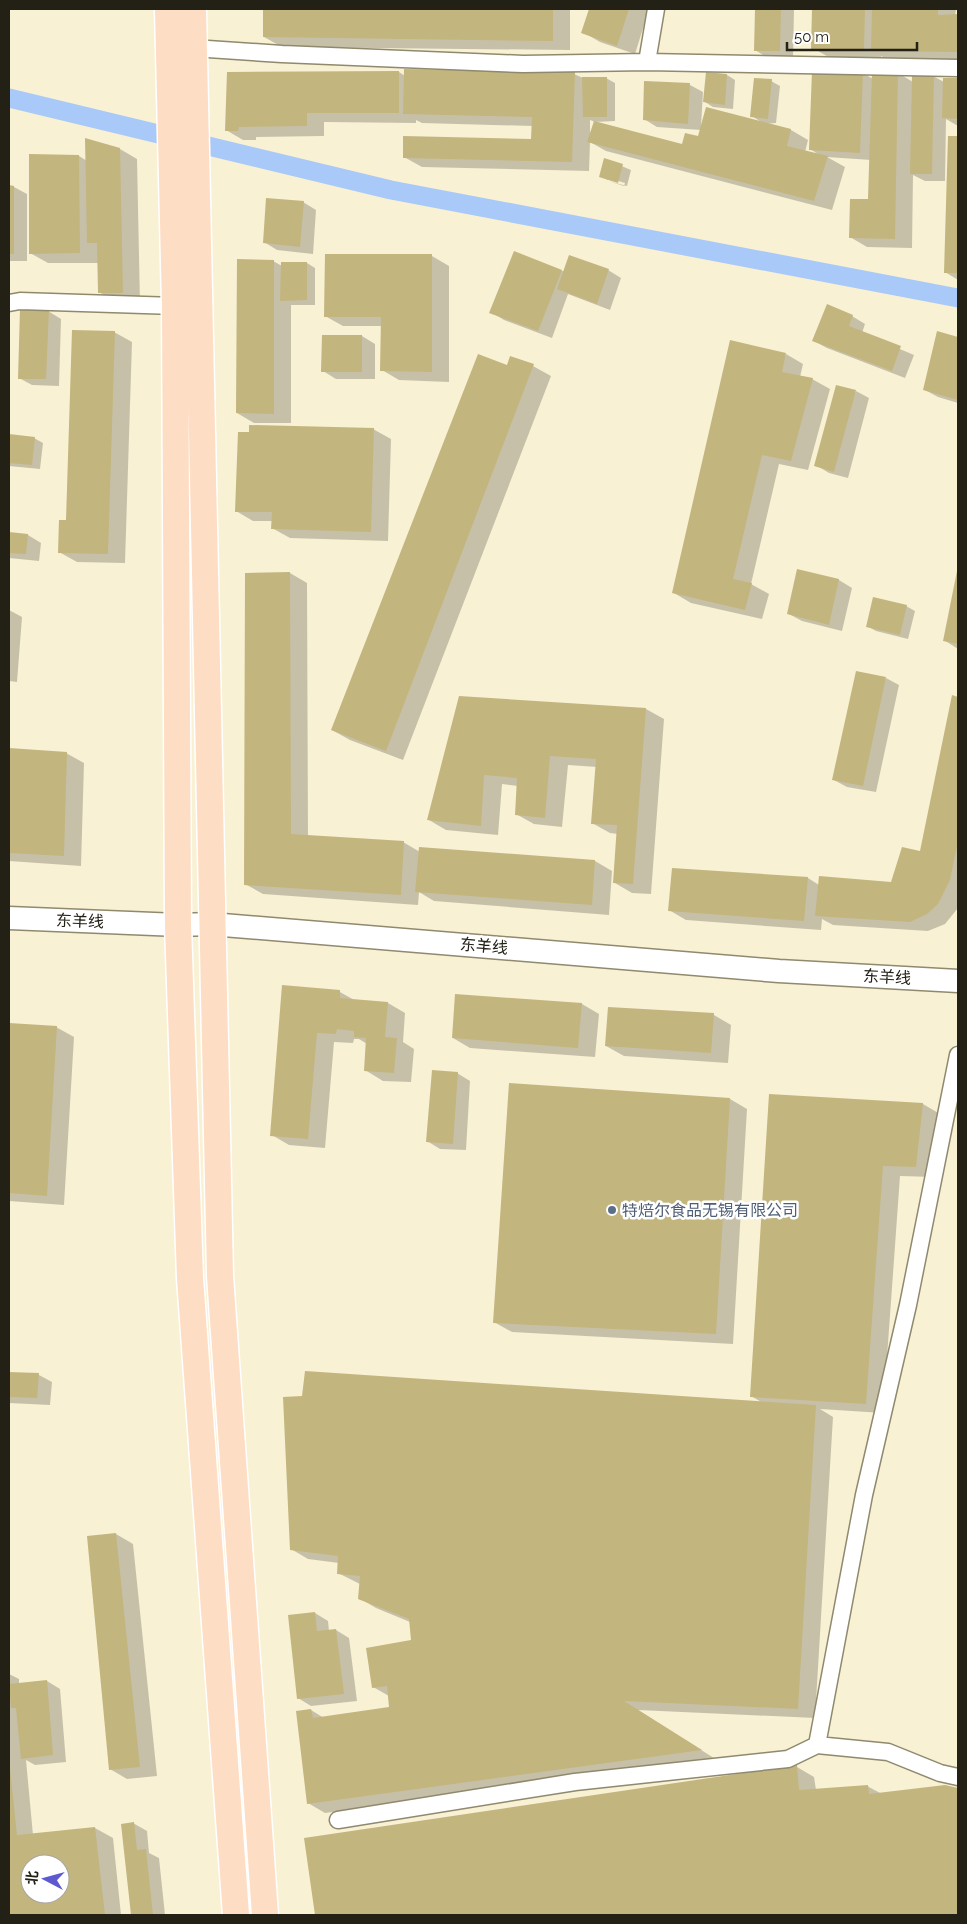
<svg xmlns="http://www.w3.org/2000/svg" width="967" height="1924" viewBox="0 0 967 1924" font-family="Raleway,'Noto Sans SC',sans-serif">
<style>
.shadow{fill:#0003;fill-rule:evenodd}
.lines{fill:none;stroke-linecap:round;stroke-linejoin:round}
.canal{stroke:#a9c9f8;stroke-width:19}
.building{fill:#c3b57e;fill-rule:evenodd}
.street-casing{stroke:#8f896e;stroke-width:19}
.secondary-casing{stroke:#8f896e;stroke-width:25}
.primary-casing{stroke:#fff;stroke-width:29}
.street{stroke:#fff;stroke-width:16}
.secondary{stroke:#fff;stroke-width:22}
.primary{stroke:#feddc5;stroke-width:26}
.service-dot{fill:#5c6f8a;stroke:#fff;stroke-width:2}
.labels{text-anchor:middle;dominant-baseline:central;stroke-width:5;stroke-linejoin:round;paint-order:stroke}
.street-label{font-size:16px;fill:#232016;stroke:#fff}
.service-label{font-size:16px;fill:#4e5e75;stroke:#fff;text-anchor:start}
</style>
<rect width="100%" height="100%" fill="#f8f1d4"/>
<path class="shadow" d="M 264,9 L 570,9 L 570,50 L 282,47 L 264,37 Z
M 590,9 L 649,9 L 635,54 L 600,42 L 583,32 Z
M 756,9 L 794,9 L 793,58 L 768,58 L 755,50 Z
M 814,9 L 956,9 L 955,16 L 958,16 L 958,61 L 889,61 L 881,56 L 881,59 L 830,58 L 813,48 Z
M 399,72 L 405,76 L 574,74 L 583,78 L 606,78 L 615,83 L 615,121 L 595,122 L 682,146 L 699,138 L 701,130 L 657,127 L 644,119 L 690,85 L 703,92 L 701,126 L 761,122 L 752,116 L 771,81 L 780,86 L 776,123 L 764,124 L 791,130 L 808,140 L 805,152 L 818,154 L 810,149 L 863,73 L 873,79 L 898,73 L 913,82 L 933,76 L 944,82 L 944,79 L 958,79 L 958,126 L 946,119 L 945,181 L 925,181 L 913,175 L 912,248 L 867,247 L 850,237 L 869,201 L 871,160 L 827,157 L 845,167 L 832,210 L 606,151 L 590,142 L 589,171 L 422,167 L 404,157 L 533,140 L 533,126 L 422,123 L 416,120 L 416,123 L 324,122 L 324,136 L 256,137 L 256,140 L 243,140 L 226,130 ZM 590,120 L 595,122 L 590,134 Z
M 727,75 L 735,80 L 733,109 L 713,107 L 705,102 Z
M 949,137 L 958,137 L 958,280 L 945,272 Z
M 120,149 L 137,159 L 140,303 L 116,302 L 99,292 L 99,263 L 48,263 L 30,253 L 79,156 L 87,161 Z
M 605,159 L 631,170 L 627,186 L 608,181 L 624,186 L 625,183 L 608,178 L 608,180 L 600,176 Z
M 9,187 L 14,187 L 27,194 L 27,261 L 9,261 Z
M 303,202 L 316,210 L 313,254 L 277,250 L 264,242 Z
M 432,256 L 449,266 L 449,382 L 399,380 L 382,370 L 382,326 L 343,326 L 325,316 Z
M 273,261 L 282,266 L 307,263 L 315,268 L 315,305 L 291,305 L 291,423 L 254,423 L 237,413 Z
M 608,270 L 621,278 L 610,310 L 568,294 L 552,338 L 504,320 L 491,312 L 561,271 Z
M 48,311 L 61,319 L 59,386 L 32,385 L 19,378 Z
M 852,316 L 865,324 L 862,333 L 914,355 L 905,378 L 827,348 L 814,341 Z
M 114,332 L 132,342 L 125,563 L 77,562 L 59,552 Z
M 938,333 L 958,338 L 958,403 L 938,397 L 925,390 Z
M 323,336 L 362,336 L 375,344 L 375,379 L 336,379 L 323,371 Z
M 786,354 L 803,364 L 800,377 L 812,379 L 830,389 L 808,470 L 779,464 L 751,584 L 769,594 L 762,619 L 691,603 L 674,593 Z
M 508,366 L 533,366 L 551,376 L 403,760 L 350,740 L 332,730 Z
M 856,391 L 869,398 L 848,478 L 829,473 L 816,465 Z
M 373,429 L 391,439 L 388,541 L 290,538 L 272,528 L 273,521 L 253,521 L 236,511 Z
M 9,436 L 34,438 L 43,443 L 40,469 L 9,466 Z
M 9,534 L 28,535 L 41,543 L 39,561 L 9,558 Z
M 798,571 L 839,580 L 852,588 L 842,631 L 802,621 L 789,614 Z
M 958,572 L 958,649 L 944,640 Z
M 290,573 L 307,583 L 308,836 L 403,842 L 420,852 L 421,849 L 595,861 L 612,871 L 609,915 L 434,901 L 419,892 L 418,905 L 263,894 L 245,884 Z
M 9,588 L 10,589 L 9,609 Z
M 906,606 L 915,611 L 908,639 L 876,631 L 867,626 Z
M 9,610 L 22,617 L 17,682 L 9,681 Z
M 886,678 L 899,685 L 876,792 L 847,787 L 834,780 Z
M 460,697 L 646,709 L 664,719 L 651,894 L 632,893 L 615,883 L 618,834 L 610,833 L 592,823 L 597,767 L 568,765 L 562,827 L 534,824 L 516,814 L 518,786 L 502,784 L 498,835 L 446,830 L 429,820 Z
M 953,697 L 958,698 L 958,908 L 945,924 L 928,931 L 833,925 L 822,919 L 821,930 L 686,920 L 669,910 L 673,870 L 808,878 L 819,885 L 891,883 L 921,853 Z
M 9,750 L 66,753 L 84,763 L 81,866 L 9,861 Z
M 283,986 L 340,992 L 356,1001 L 388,1003 L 405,1013 L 403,1042 L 414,1049 L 411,1082 L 383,1081 L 365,1070 L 367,1044 L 359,1039 L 354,1039 L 353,1043 L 334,1042 L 325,1148 L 289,1145 L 272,1135 Z
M 456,996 L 582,1004 L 599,1014 L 595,1057 L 470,1048 L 453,1038 Z
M 714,1015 L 731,1025 L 728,1063 L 624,1056 L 606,1046 Z
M 9,1024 L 56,1027 L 74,1037 L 64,1205 L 9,1201 Z
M 457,1073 L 470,1081 L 466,1150 L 440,1149 L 427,1141 Z
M 771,1095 L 923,1104 L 940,1114 L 933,1177 L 900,1176 L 883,1413 L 820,1409 L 833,1417 L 815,1718 L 638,1710 L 717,1760 L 325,1813 L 308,1803 L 311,1710 L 324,1718 L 390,1708 L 389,1696 L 373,1687 L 412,1642 L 410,1622 L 376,1608 L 359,1598 L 360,1584 L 338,1573 L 339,1563 L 308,1559 L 291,1549 L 763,1403 L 751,1396 Z
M 730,1099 L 747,1109 L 733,1344 L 512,1332 L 494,1322 Z
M 9,1373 L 39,1375 L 52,1382 L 50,1405 L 9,1403 Z
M 116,1534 L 133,1544 L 157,1776 L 127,1779 L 110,1769 Z
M 315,1613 L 328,1621 L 329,1631 L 336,1630 L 349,1638 L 357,1701 L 311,1706 L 298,1698 Z
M 9,1674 L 19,1679 L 19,1684 L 47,1681 L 60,1689 L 66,1762 L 35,1765 L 26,1760 L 33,1835 L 95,1828 L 113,1838 L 121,1915 L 9,1915 ZM 30,1864 L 60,1864 L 60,1894 L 30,1894 Z
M 797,1767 L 814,1777 L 816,1790 L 867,1786 L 882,1794 L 945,1786 L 958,1789 L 958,1915 L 317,1915 L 305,1839 Z
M 133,1823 L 147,1831 L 149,1853 L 159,1858 L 165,1915 L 132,1915 L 122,1825 Z"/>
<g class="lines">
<path class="canal" d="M 9,98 L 391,190 L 958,298"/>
</g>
<path class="building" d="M 263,9 L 553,9 L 553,41 L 263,37 Z
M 589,9 L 629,9 L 617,46 L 581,33 Z
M 755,9 L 781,9 L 780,51 L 754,51 Z
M 812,9 L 865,9 L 864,49 L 811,49 Z
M 872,9 L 938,9 L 938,15 L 958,14 L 958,52 L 871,51 Z
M 404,69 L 575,72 L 572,162 L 403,158 L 403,136 L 531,139 L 532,117 L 403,114 Z
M 399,71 L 399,113 L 307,113 L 307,126 L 239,127 L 238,131 L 225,131 L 227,72 Z
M 812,71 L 863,72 L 860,153 L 809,150 Z
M 872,71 L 898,71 L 895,239 L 849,238 L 850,199 L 868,199 Z
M 706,72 L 727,74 L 725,105 L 703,102 Z
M 934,74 L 932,174 L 910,174 L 912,75 Z
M 582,77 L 607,77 L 607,117 L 583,117 Z
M 754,78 L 772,79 L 768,119 L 750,117 Z
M 943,78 L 958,78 L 958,119 L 942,118 Z
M 644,81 L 690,83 L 688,124 L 643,120 Z
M 706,107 L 791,129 L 787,146 L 828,156 L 814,201 L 587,142 L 594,121 L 682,144 L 685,133 L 698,136 Z
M 948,136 L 958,136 L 958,273 L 944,273 Z
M 85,138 L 120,148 L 123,293 L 98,293 L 97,243 L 87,243 Z
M 29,154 L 79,155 L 80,253 L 29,254 Z
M 604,158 L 623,164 L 618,183 L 599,177 Z
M 9,185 L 14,186 L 14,254 L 9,254 Z
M 266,198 L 304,201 L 300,247 L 263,243 Z
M 514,251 L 562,270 L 538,331 L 489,313 Z
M 325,254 L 432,254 L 432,372 L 380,371 L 381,317 L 324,317 Z
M 569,255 L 609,269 L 597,304 L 557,289 Z
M 237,259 L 274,260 L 274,414 L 236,413 Z
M 281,262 L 307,262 L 307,300 L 280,301 Z
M 827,304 L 853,315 L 849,326 L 901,346 L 892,371 L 812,341 Z
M 20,309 L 49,310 L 46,379 L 18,379 Z
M 72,330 L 115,331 L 108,554 L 58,553 L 59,520 L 66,520 Z
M 937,331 L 958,337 L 958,400 L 923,390 Z
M 322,335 L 362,335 L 362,372 L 321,372 Z
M 730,340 L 786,353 L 782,372 L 813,378 L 791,461 L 762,455 L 733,579 L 752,583 L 745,610 L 672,593 Z
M 478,354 L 507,365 L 510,356 L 534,364 L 386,751 L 331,730 Z
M 836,385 L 856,390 L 834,472 L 814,466 Z
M 249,425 L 374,428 L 371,532 L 271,529 L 272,512 L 235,512 L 238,432 L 249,432 Z
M 9,434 L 35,437 L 32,465 L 9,463 Z
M 9,532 L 28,534 L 26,554 L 9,553 Z
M 797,569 L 839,579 L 829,625 L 787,614 Z
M 957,571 L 958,571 L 958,644 L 943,641 Z
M 290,572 L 291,834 L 404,841 L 401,895 L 244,885 L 245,573 Z
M 873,597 L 907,605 L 900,635 L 866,627 Z
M 856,671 L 886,677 L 863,786 L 832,780 Z
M 952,695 L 958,697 L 958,841 L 950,880 L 938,904 L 927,914 L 910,922 L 815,916 L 819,876 L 891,882 L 902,847 L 920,851 Z
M 459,696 L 646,708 L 633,884 L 613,883 L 617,825 L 591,824 L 596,759 L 550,756 L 545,818 L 515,815 L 517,778 L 484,775 L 481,826 L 427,820 Z
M 9,748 L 67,752 L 64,856 L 9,853 Z
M 419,847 L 595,860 L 592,905 L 415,892 Z
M 672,868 L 808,877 L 804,921 L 668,911 Z
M 282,985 L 340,990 L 340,998 L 388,1002 L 385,1037 L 397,1038 L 394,1073 L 364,1071 L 366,1038 L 354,1037 L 354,1031 L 337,1029 L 336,1034 L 317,1033 L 308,1139 L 270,1136 Z
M 455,994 L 582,1003 L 578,1048 L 452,1038 Z
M 608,1007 L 714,1013 L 711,1053 L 605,1046 Z
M 9,1023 L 57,1026 L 47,1196 L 9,1193 Z
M 432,1070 L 458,1072 L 453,1144 L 426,1142 Z
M 509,1083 L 730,1098 L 716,1334 L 493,1323 Z
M 769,1094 L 923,1103 L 916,1167 L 883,1166 L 866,1404 L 750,1397 Z
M 305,1371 L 816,1405 L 798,1709 L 624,1701 L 702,1750 L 307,1804 L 296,1711 L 311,1709 L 313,1718 L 389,1707 L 387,1686 L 372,1688 L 366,1648 L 411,1640 L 409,1619 L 358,1599 L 360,1576 L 337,1574 L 338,1556 L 290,1550 L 283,1397 L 302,1396 Z
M 9,1372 L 39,1373 L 37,1398 L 9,1397 Z
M 116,1533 L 140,1767 L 109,1770 L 87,1536 Z
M 315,1612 L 317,1631 L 336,1629 L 344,1694 L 297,1699 L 288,1615 Z
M 47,1680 L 53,1755 L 21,1759 L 16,1708 L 11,1708 L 9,1684 Z
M 9,1758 L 17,1835 L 95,1827 L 105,1915 L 9,1915 ZM 30,1864 L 60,1864 L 60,1894 L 30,1894 Z
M 797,1765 L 799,1790 L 868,1785 L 869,1794 L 945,1785 L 958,1788 L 958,1915 L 315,1915 L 304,1838 Z
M 134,1822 L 137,1850 L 146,1849 L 153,1915 L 131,1915 L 121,1824 Z"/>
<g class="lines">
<g class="street-casing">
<path id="street" d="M 193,48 L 282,54 L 523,64 L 647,62 L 958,68
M 647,62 L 656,9
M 9,303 L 20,301 L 175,306
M 817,1745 L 864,1495 L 908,1305 L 958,1055
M 338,1820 L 575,1782 L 788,1759 L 817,1745 L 888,1752 L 940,1773 L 958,1777"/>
</g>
<g class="secondary-casing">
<path id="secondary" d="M 9,918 L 178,925 L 211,924 L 779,971 L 958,981"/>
</g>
<g class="primary-casing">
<path id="primary" d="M 168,9 L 175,306 L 178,925 L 190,1278 L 236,1915
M 193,9 L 220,1276 L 265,1915"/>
</g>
<use href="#street" class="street"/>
<use href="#secondary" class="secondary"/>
<use href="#primary" class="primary"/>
</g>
<circle class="service-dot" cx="612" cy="1210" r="5"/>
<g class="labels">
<g class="street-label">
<text transform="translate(80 921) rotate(2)">东羊线</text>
<text transform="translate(484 946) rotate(5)">东羊线</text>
<text transform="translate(887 977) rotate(3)">东羊线</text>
</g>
<g class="service-label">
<text x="622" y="1210">特焙尔食品无锡有限公司</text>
</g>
</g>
<rect width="967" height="1924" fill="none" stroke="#232016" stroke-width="20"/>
<g transform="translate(45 1879) rotate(276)"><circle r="24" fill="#ffffff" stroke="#a7a6a2"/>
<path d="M0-4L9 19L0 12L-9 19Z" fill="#5d59d1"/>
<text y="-8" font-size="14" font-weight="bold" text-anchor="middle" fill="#232016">北</text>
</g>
<path d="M787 42v8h130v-8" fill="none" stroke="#232016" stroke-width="2.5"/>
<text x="794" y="42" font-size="15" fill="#232016" stroke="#ffffff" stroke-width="4" paint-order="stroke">50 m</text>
</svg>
